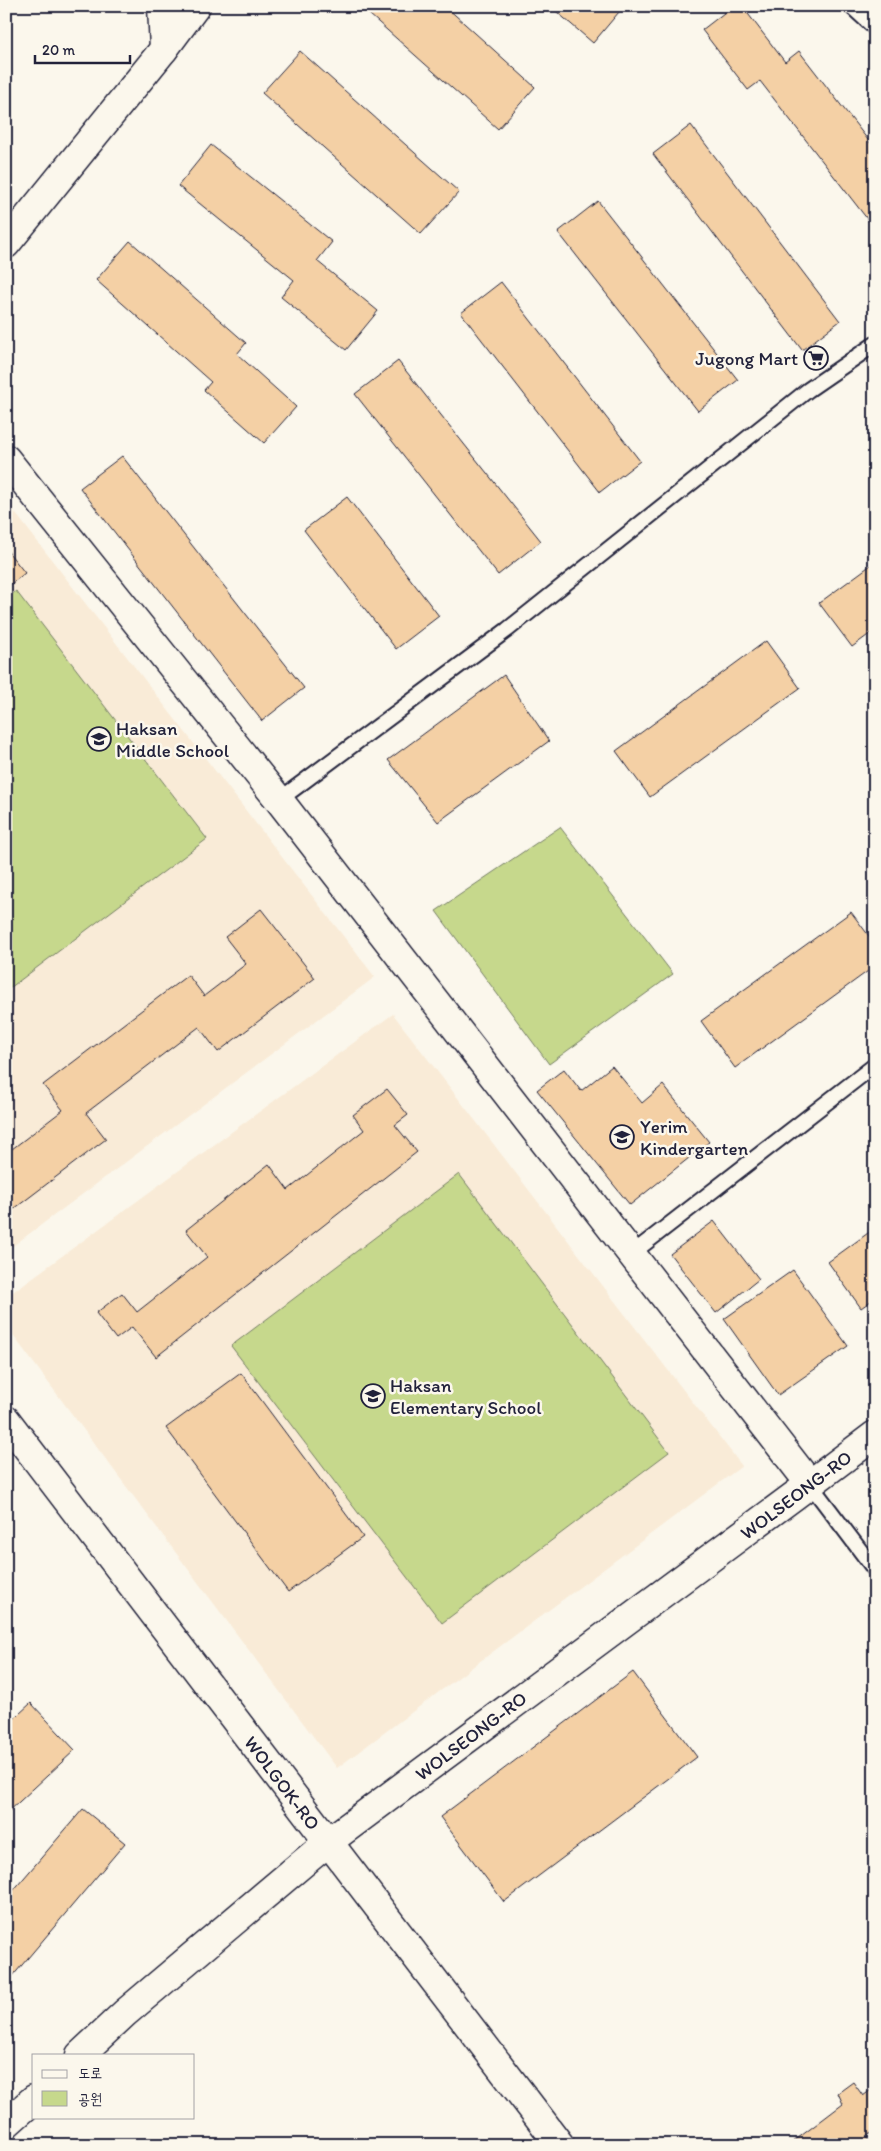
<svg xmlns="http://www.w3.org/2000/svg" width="881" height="2151" viewBox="0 0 881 2151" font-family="Itim,'Poor Story',sans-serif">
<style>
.built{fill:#f9ebd7}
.green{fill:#c6d88c;stroke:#747d64}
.building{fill:#f4d0a5;stroke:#22223b}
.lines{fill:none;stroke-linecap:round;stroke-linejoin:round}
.lane-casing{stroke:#22223b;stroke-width:18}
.street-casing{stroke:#22223b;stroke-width:31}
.secondary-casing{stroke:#22223b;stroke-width:31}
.highway-casing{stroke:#22223b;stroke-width:31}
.lane{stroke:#fbf7ec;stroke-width:14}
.street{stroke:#fbf7ec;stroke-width:28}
.secondary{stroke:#fbf7ec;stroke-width:28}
.highway{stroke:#fbf7ec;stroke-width:28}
.labels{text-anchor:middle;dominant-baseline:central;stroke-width:5;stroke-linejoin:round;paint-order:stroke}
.poi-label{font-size:19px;fill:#22223b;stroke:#fbf7ec;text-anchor:start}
.street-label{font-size:19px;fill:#22223b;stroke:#fbf7ec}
</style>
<rect width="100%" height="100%" fill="#fbf7ec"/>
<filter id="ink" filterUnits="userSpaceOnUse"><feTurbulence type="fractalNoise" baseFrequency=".02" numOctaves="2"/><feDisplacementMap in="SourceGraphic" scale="10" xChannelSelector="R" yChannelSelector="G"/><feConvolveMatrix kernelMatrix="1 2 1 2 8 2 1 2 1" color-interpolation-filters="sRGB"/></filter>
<g filter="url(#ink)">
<path class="built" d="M 6,501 L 375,977 L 6,1251 Z
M 393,1014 L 742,1466 L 337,1768 L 6,1326 L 6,1297 Z"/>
<path class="green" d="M 16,591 L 207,839 L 6,991 L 6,599 Z
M 560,827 L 673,974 L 549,1064 L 436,911 Z
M 459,1174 L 669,1452 L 442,1623 L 231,1346 Z"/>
<path class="building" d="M 360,6 L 445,6 L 535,87 L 498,129 Z
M 550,6 L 624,6 L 593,43 Z
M 733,6 L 742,6 L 785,62 L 799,51 L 875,149 L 875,229 L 760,81 L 748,90 L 702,30 Z
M 300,51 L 459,192 L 421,234 L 262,93 Z
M 691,125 L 840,321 L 802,350 L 653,154 Z
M 211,145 L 332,242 L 317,261 L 378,311 L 346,350 L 281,297 L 294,280 L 178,186 Z
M 598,201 L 738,380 L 698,411 L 558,232 Z
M 130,241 L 246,343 L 237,354 L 296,407 L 264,443 L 204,390 L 211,382 L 96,280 Z
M 501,282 L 640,461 L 600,492 L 461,313 Z
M 398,361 L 541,541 L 498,575 L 355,394 Z
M 122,456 L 304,688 L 262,721 L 80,488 Z
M 347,497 L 439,616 L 396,649 L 304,530 Z
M 6,549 L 25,573 L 6,588 Z
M 875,562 L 875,630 L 852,647 L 819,603 Z
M 766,641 L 800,688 L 650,797 L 616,751 Z
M 504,675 L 549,741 L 438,822 L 388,760 Z
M 261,909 L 315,978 L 218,1052 L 199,1027 L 86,1113 L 106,1139 L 10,1212 L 6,1207 L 6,1142 L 12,1149 L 63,1110 L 43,1085 L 188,975 L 204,996 L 246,964 L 225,937 Z
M 851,912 L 875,944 L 875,966 L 735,1068 L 701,1021 Z
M 612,1066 L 642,1103 L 663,1085 L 709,1142 L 630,1205 L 537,1090 L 564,1069 L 581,1091 Z
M 387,1089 L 408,1115 L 395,1125 L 417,1152 L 156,1357 L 132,1327 L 116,1339 L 96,1313 L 122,1293 L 137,1312 L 207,1257 L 186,1230 L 269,1164 L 288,1190 L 364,1130 L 353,1115 Z
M 714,1221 L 759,1279 L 716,1313 L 670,1254 Z
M 875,1228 L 875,1298 L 861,1308 L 828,1262 Z
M 793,1270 L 848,1346 L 778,1395 L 724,1319 Z
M 241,1373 L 363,1537 L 288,1592 L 166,1428 Z
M 633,1672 L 697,1757 L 504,1902 L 440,1817 Z
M 31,1703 L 75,1750 L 6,1814 L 6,1726 Z
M 83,1809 L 125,1843 L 6,1984 L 6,1899 Z
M 853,2082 L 863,2096 L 875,2087 L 875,2130 L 866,2137 L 872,2145 L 789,2145 L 843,2104 L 838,2093 Z"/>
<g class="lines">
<g class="lane-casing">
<path id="lane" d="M 851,6 L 875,28
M 279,800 L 507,630 L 808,390 L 875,344
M 630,1255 L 875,1065
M 810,1484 L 875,1570"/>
</g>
<g class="street-casing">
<path id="street" d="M 6,459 L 279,800 L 810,1484"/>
</g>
<g class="secondary-casing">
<path id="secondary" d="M 6,244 L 164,49 L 196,6
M 6,1420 L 560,2145
M 80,2055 L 125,2013 L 328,1842 L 810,1484 L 875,1435
M 6,2124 L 34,2099"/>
</g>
<g class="highway-casing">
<path id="highway" d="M 162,6 L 164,49"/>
</g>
<use href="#lane" class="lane"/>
<use href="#street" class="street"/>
<use href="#secondary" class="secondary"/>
<use href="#highway" class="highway"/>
</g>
</g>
<defs>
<g id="supermarket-ring" transform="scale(1.25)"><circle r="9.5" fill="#fbf7ec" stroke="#22223b" stroke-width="1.5"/><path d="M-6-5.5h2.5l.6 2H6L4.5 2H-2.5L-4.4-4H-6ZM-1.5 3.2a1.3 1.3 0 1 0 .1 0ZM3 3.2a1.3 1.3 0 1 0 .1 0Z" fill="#22223b"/></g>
<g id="school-ring" transform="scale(1.25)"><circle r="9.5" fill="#fbf7ec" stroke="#22223b" stroke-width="1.5"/><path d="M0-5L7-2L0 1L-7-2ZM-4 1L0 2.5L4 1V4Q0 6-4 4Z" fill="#22223b"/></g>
</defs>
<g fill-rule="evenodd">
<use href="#supermarket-ring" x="816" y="358"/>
<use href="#school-ring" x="99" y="739"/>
<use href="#school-ring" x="622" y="1137"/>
<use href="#school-ring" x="373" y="1396"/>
</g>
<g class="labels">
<g class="poi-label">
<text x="798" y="358" text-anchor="end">Jugong Mart</text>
<text x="116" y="728">Haksan<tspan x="116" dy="22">Middle School</tspan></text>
<text x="640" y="1126">Yerim<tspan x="640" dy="22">Kindergarten</tspan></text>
<text x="390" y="1385">Haksan<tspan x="390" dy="22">Elementary School</tspan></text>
</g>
<g class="street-label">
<text transform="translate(796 1495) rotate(-37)">WOLSEONG-RO</text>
<text transform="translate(471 1736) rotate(-37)">WOLSEONG-RO</text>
<text transform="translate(282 1783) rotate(53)">WOLGOK-RO</text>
</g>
</g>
<rect width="881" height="2151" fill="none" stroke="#fbf7ec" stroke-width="25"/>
<rect x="12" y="12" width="856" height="2126" fill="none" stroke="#22223b" stroke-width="2" filter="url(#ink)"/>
<rect x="32" y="2054" width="162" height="65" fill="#fbf7ec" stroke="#a4a2a5"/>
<rect x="42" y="2070" width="25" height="8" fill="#fbf7ec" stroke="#a4a2a5"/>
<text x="78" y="2078" font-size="15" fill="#22223b">도로</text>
<rect x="42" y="2091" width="25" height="15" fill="#c6d88c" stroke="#a4a2a5"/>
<text x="78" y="2104" font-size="15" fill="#22223b">공원</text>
<path d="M35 55v8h95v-8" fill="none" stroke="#22223b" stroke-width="2.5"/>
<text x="42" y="55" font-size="15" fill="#22223b" stroke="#fbf7ec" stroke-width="4" paint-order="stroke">20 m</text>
</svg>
